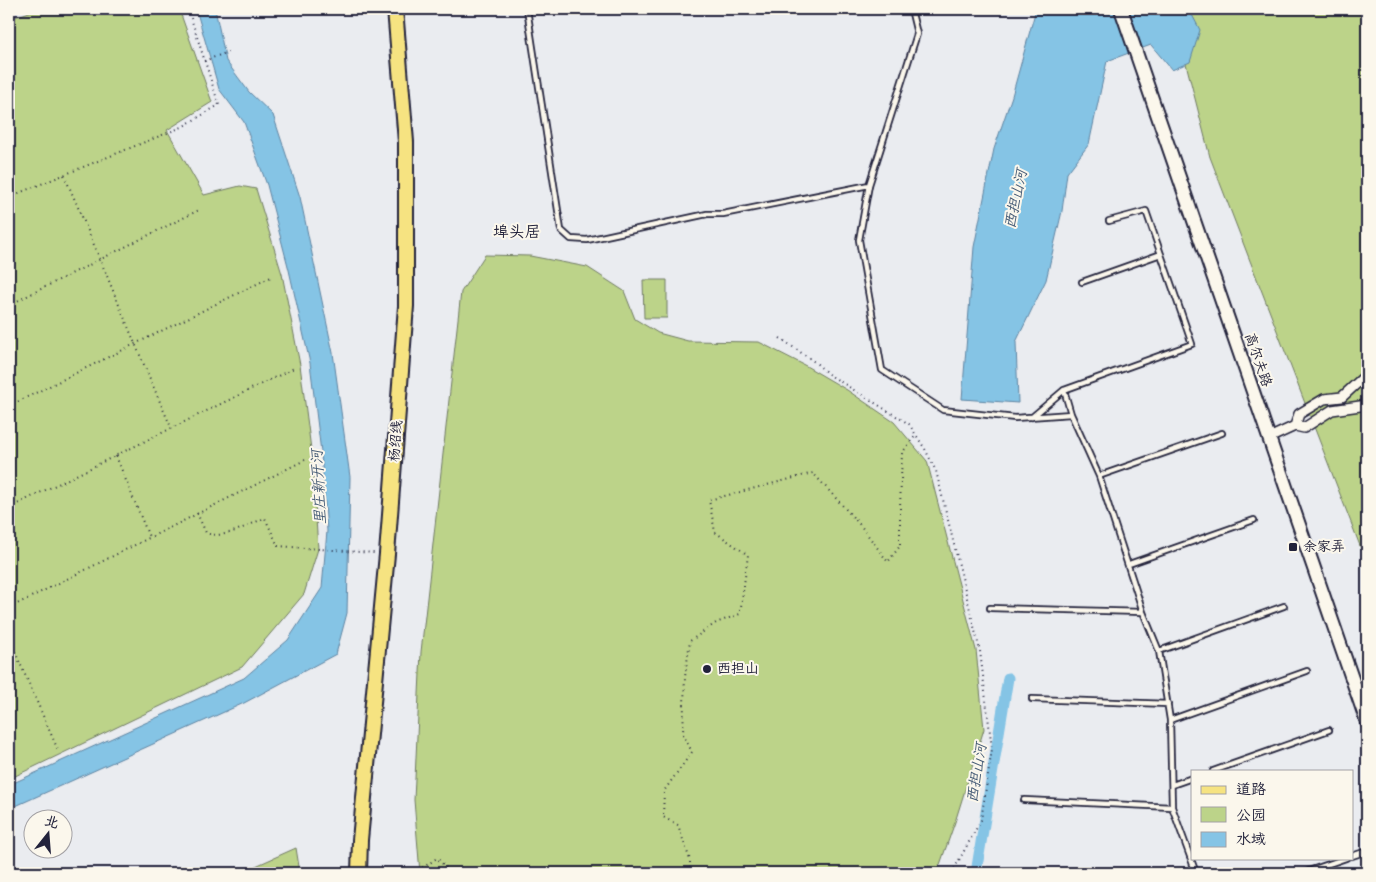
<svg xmlns="http://www.w3.org/2000/svg" width="1376" height="882" viewBox="0 0 1376 882" font-family="'Architects Daughter','LXGW WenKai TC',sans-serif">
<style>
.green{fill:#bcd389;stroke:#6f7a62}
.water{fill:#85c4e5;stroke:#5d83a1}
.lines{fill:none;stroke-linecap:round;stroke-linejoin:round}
.canal{stroke:#85c4e5;stroke-width:11}
.lane-casing{stroke:#22223b;stroke-width:8}
.street-casing{stroke:#22223b;stroke-width:12}
.secondary-casing{stroke:#22223b;stroke-width:16}
.primary-casing{stroke:#22223b;stroke-width:18}
.path{stroke:#22223b;stroke-width:2;stroke-dasharray:1 4;stroke-linecap:butt}
.lane{stroke:#fbf7ec;stroke-width:4.5}
.street{stroke:#fbf7ec;stroke-width:9}
.secondary{stroke:#fbf7ec;stroke-width:12}
.primary{stroke:#f6e381;stroke-width:14}
.poi-dot{fill:#22223b;stroke:#fbf7ec;stroke-width:2}
.labels{text-anchor:middle;dominant-baseline:central;stroke-width:4;stroke-linejoin:round;paint-order:stroke}
.street-label{font-size:14px;fill:#22223b;stroke:#fbf7ec}
.poi-label{font-size:14px;fill:#22223b;stroke:#fbf7ec;text-anchor:start}
.water-label{font-size:15px;font-style:italic;fill:#455b76;stroke:#fbf7ec}
.quarter-label{font-size:16px;fill:#22223b;stroke:#fbf7ec}
</style>
<rect width="100%" height="100%" fill="#eaecf0"/>
<filter id="ink" filterUnits="userSpaceOnUse"><feTurbulence type="fractalNoise" baseFrequency=".02" numOctaves="2"/><feDisplacementMap in="SourceGraphic" scale="10" xChannelSelector="R" yChannelSelector="G"/><feConvolveMatrix kernelMatrix="1 2 1 2 8 2 1 2 1" color-interpolation-filters="sRGB"/></filter>
<g filter="url(#ink)">
<path class="green" d="M 38,9 L 179,9 L 212,102 L 167,130 L 204,195 L 240,186 L 256,189 L 282,274 L 300,365 L 312,457 L 318,549 L 304,594 L 242,667 L 9,779 L 9,87 L 10,86 L 9,19 Z
M 1172,9 L 1367,9 L 1367,564 L 1210,157 Z
M 485,255 L 530,256 L 587,267 L 624,291 L 635,319 L 658,333 L 688,341 L 759,342 L 806,366 L 847,390 L 894,422 L 927,461 L 976,650 L 984,729 L 955,822 L 937,873 L 420,873 L 414,800 L 421,652 L 461,292 Z
M 643,280 L 667,280 L 667,318 L 644,318 Z
M 296,848 L 300,873 L 240,873 Z"/>
<path class="water" d="M 196,9 L 215,9 L 226,61 L 249,92 L 273,115 L 300,197 L 333,353 L 350,477 L 347,613 L 336,654 L 244,703 L 9,809 L 9,785 L 244,678 L 288,640 L 322,588 L 327,531 L 321,452 L 310,363 L 289,270 L 267,185 L 244,122 L 219,89 Z
M 1036,9 L 1187,9 L 1190,11 L 1200,30 L 1190,62 L 1172,70 L 1151,45 L 1107,61 L 1089,144 L 1067,173 L 1062,211 L 1046,280 L 1016,342 L 1018,403 L 962,399 L 974,247 L 994,149 L 1012,96 Z"/>
<g class="lines">
<path class="canal" d="M 976,873 L 1008,678"/>
<g class="lane-casing">
<path id="lane" d="M 527,9 L 561,230 L 571,239 L 587,240 L 707,214 L 723,214 L 869,185
M 911,9 L 917,34 L 869,185 L 859,240 L 882,370 L 943,410 L 1015,418 L 1071,414
M 1082,282 L 1161,254
M 1064,390 L 1071,414 L 1099,476 L 1143,612 L 1159,651 L 1170,720 L 1172,807 L 1196,873
M 1032,417 L 1064,390 L 1192,344 L 1146,211 L 1109,221
M 1099,476 L 1222,433
M 1129,564 L 1254,520
M 990,608 L 1143,612
M 1159,651 L 1284,606
M 1032,699 L 1168,704
M 1170,720 L 1307,671
M 1213,771 L 1329,730
M 1172,785 L 1192,778
M 1024,800 L 1172,807
M 1352,856 L 1367,851
M 1303,873 L 1346,858"/>
</g>
<g class="street-casing">
<path id="street" d="M 1295,426 L 1299,414 L 1324,399 L 1342,397 L 1367,374
M 1269,438 L 1295,426 L 1304,428 L 1332,410 L 1367,405"/>
</g>
<g class="secondary-casing">
<path id="secondary" d="M 1121,9 L 1367,722"/>
</g>
<g class="primary-casing">
<path id="primary" d="M 359,873 L 360,840 L 387,554 L 406,306 L 406,142 L 395,9"/>
</g>
<path class="path" d="M 204,61 L 228,52
M 64,175 C 101,259 134,344 171,427
M 9,197 L 182,127 L 219,105 L 188,9
M 9,305 L 201,209
M 780,338 L 816,363 L 828,374 L 909,424 L 925,449 L 936,471 L 980,651 L 992,749 L 981,820 L 952,873
M 9,406 L 273,276
M 116,456 L 149,537
M 9,508 L 294,368
M 197,513 L 206,533 C 225,540 247,525 265,518 L 278,546 L 374,553
M 9,608 L 305,460
M 9,638 L 58,750
M 403,873 L 424,867 L 437,858 L 451,873
M 690,873 L 690,860 L 678,825 L 663,817 L 664,791 L 692,752 L 683,734 L 685,677 L 690,641 L 716,623 L 740,614 L 748,555 L 715,532 L 709,500 L 813,473 L 861,526 L 888,562 L 900,546 L 900,508 L 902,453 L 916,435"/>
<use href="#lane" class="lane"/>
<use href="#street" class="street"/>
<use href="#secondary" class="secondary"/>
<use href="#primary" class="primary"/>
</g>
</g>
<g class="poi-dot">
<rect x="1288" y="542" width="10" height="10" rx="2.5"/>
<circle cx="707" cy="669" r="5"/>
</g>
<g class="labels">
<g class="street-label">
<text transform="translate(1258 360) rotate(71)">高尔夫路</text>
<text transform="translate(396 441) rotate(-85)">杨绍线</text>
</g>
<g class="poi-label">
<text x="1303" y="547">余家弄</text>
<text x="717" y="669">西担山</text>
</g>
<g class="water-label">
<text transform="translate(1016 199) rotate(-78)">西担山河</text>
<text transform="translate(319 487) rotate(-93)">里庄新开河</text>
<text transform="translate(977 773) rotate(-81)">西担山河</text>
</g>
<g class="quarter-label">
<text x="517" y="232">埠头居</text>
</g>
</g>
<rect width="1376" height="882" fill="none" stroke="#fbf7ec" stroke-width="30"/>
<rect x="15" y="15" width="1346" height="852" fill="none" stroke="#22223b" stroke-width="2" filter="url(#ink)"/>
<rect x="1191" y="770" width="162" height="90" fill="#fbf7ec" stroke="#a4a2a5"/>
<rect x="1201" y="786" width="25" height="8" fill="#f6e381" stroke="#a4a2a5"/>
<text x="1236" y="794" font-size="15" fill="#22223b">道路</text>
<rect x="1201" y="807" width="25" height="15" fill="#bcd389" stroke="#a4a2a5"/>
<text x="1236" y="820" font-size="15" fill="#22223b">公园</text>
<rect x="1201" y="832" width="25" height="15" fill="#85c4e5" stroke="#a4a2a5"/>
<text x="1236" y="844" font-size="15" fill="#22223b">水域</text>
<g transform="translate(48 834) rotate(17)"><circle r="24" fill="#fbf7ec" stroke="#a4a2a5"/>
<path d="M0-4L9 19L0 12L-9 19Z" fill="#22223b"/>
<text y="-8" font-size="14" font-weight="bold" text-anchor="middle" fill="#22223b">北</text>
</g>
</svg>
